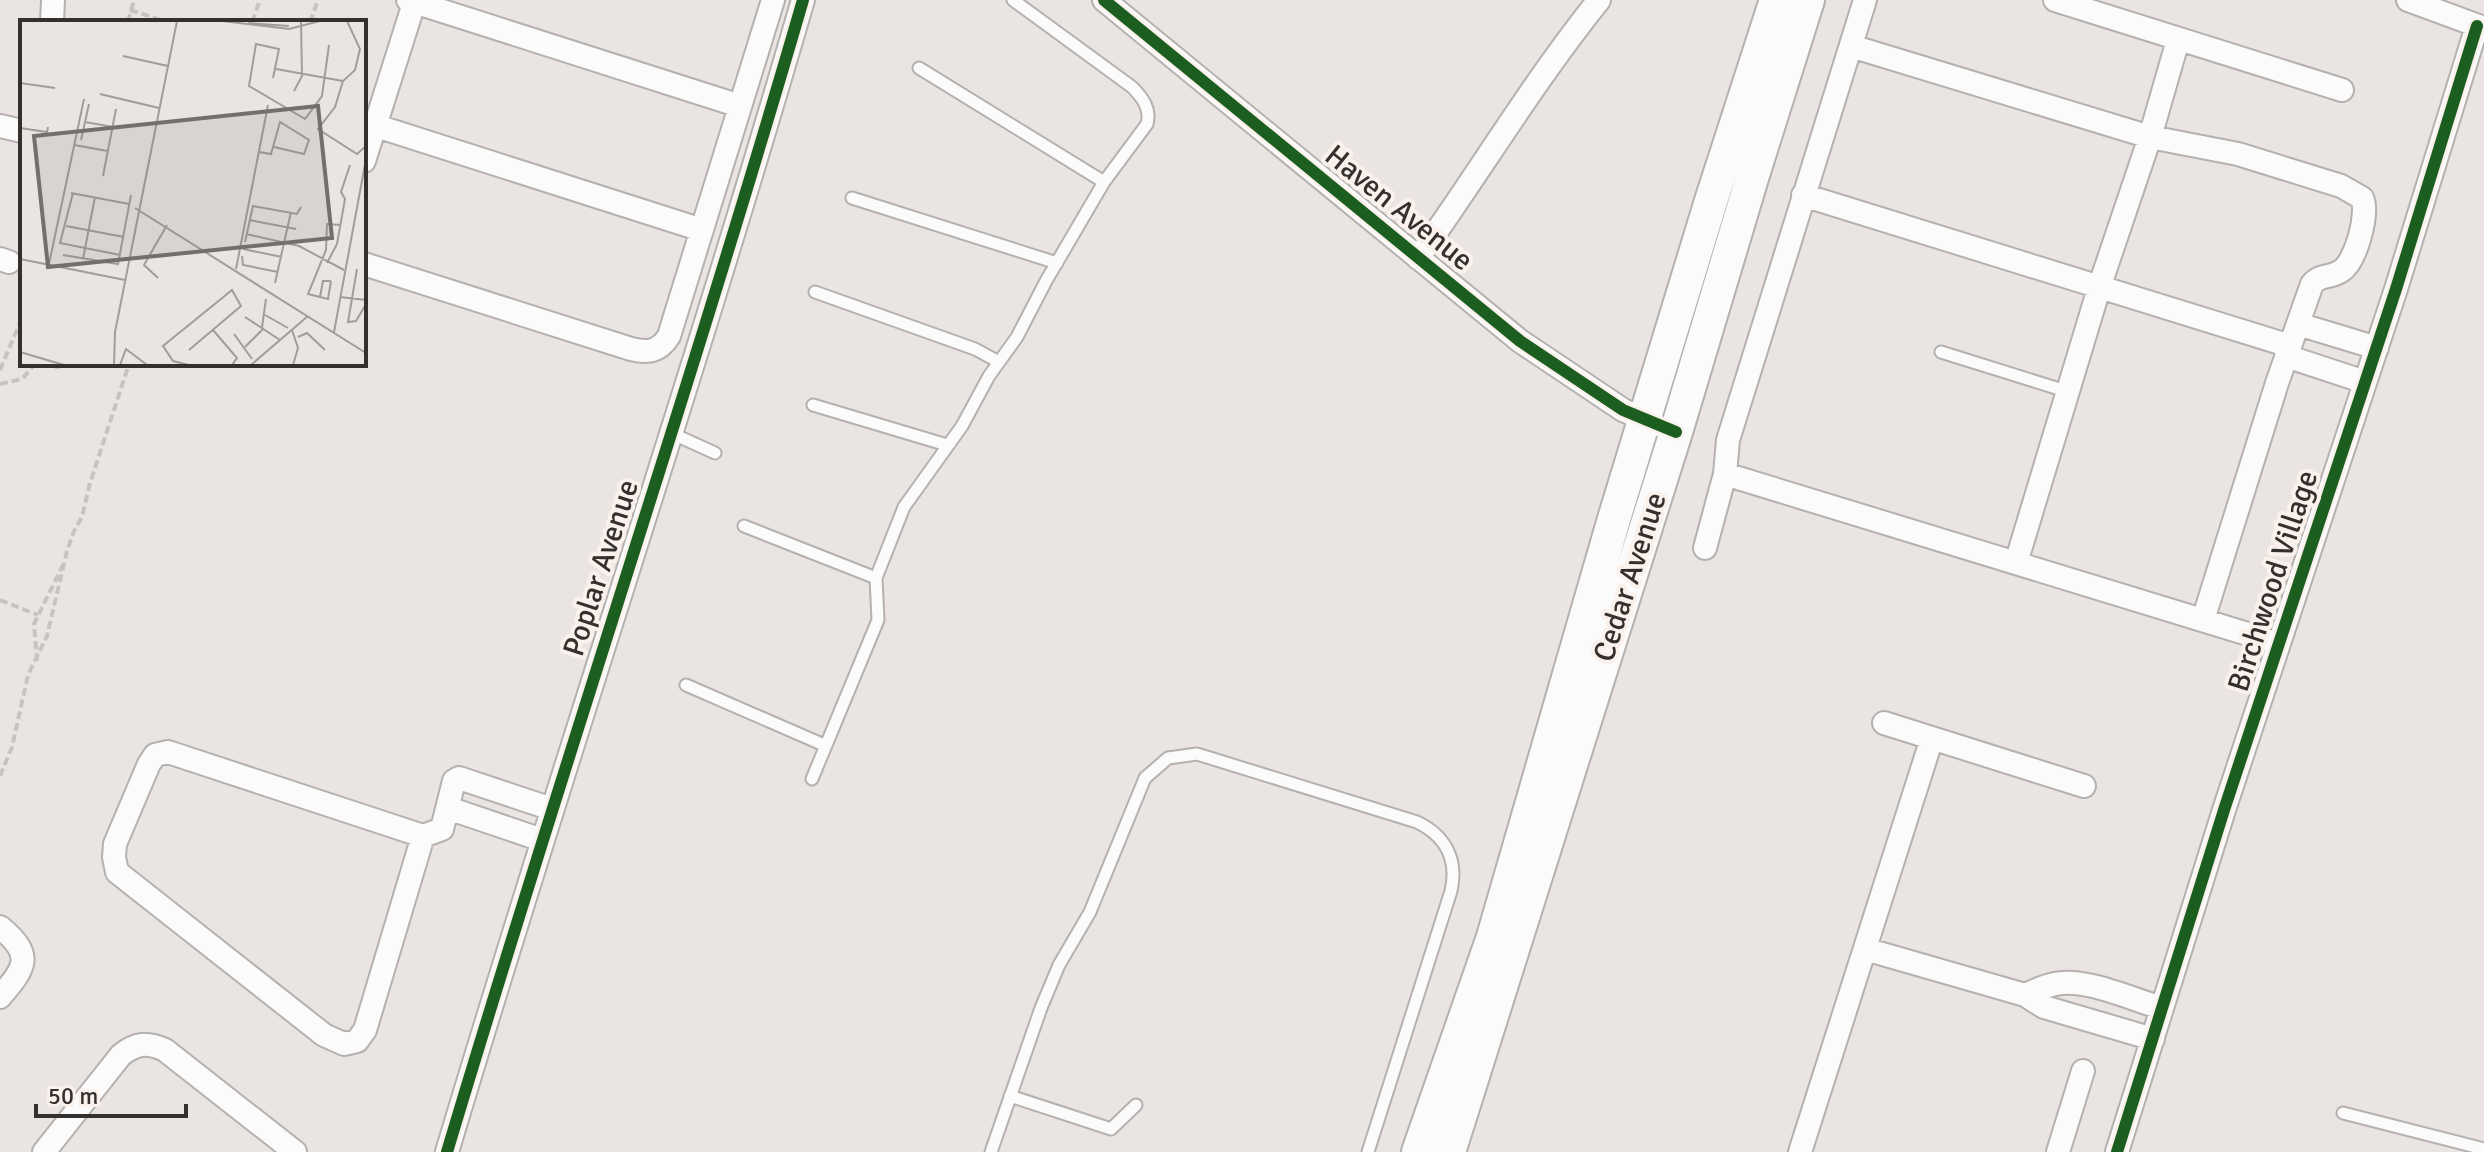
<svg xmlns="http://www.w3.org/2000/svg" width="2484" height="1152" viewBox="0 0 2484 1152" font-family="Signika,sans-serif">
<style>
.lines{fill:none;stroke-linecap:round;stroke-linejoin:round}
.lane-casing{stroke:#b5b1af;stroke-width:15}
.street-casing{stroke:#b5b1af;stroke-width:26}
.secondary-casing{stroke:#b5b1af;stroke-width:36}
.path{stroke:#c6c4c3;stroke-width:4;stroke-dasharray:8 4;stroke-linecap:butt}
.lane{stroke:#fcfbfb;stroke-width:11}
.street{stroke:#fcfbfb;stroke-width:22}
.secondary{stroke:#fcfbfb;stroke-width:32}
.cycleway-casing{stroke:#faf1ec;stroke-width:17}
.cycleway{stroke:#1b5e20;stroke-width:12}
.labels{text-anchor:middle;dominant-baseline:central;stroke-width:8;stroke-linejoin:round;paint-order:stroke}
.street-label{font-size:30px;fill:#33302e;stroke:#faf1ec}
.inset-road{fill:none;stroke:#a19d9a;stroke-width:2}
.view{fill:#736f6d;fill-opacity:0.15;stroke:#736f6d;stroke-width:4}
.inset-edge{fill:none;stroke:#33302e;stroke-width:4}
</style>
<rect width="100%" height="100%" fill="#eae5e2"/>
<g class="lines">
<g class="lane-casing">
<path id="lane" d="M 919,68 L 1104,182
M 852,198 L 1057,263
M 815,292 L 975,349 L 999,362
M 1941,352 L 2069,392
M 813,405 L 947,445
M 671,433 L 715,453
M 744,526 L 876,578
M 686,685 L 824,745
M 812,779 L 878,620 L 876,578 L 904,507 L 962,426 L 989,376 L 1017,337 L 1046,281 L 1104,182 L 1147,124 C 1151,109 1143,98 1132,87 L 1013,0
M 1010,1096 L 1111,1129 L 1136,1105
M 2343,1113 L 2484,1149
M 991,1152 L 1041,1008 L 1059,965 L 1090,912 L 1145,778 L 1168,758 L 1197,754 L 1417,822 C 1446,836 1458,860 1451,891 L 1368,1152"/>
</g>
<g class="street-casing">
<path id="street" d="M 408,0 L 740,106
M 1104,0 L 1520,341 L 1623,410 L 1656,425
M 2055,0 L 2342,90
M 2408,0 L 2484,28
M 52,22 L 53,0
M 1851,46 L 2150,137 L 2238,154 L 2341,186 L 2362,198 C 2369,213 2356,262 2341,271 C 2331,278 2320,274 2312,284 L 2277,383 L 2203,620
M 364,122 L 702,230
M 0,126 L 22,131
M 364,161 L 415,0
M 1803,195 L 2290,346
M 1418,258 C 1479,173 1533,82 1599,0
M 0,259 L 9,262
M 364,264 L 631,349 C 648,353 659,352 669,336 L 773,0
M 2298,324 L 2377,348
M 2286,356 L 2365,382
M 1725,474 L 2264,639
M 1705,548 L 1725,474 L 1728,440 L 1865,0
M 2016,563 L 2100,285 L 2150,137 L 2178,40
M 1884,723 L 2084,786
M 448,808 L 542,840
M 423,836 L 365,1030 L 357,1041 L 344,1044 L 324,1035 L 117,872 L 114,857 L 115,844 L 149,764 L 155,755 L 168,752 L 423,836 L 442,829 L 454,781 L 459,778 L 552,809
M 0,927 C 34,955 26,967 0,997
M 1865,949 L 2025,995 L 2044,1007 L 2153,1039
M 2025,995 C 2037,990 2048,984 2062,983 C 2090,980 2134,1000 2162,1008
M 44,1152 L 121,1055 C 136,1043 147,1042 165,1050 L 295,1152
M 447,1152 C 562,767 691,386 803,0
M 1800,1152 L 1932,738
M 2058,1152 L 2083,1071
M 2117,1152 L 2224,810 L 2396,289 L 2477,26"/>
</g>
<g class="secondary-casing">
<path id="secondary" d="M 1418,1152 L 1493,937 L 1614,519 L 1711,201 L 1776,0
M 1449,1152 L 1676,432 L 1752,178 L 1808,0"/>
</g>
<path class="path" d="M 130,10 L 167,22
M 128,22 L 134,0
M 252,22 L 260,0
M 310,22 L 318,0
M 43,364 L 57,367 L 68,364
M 0,370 L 22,318
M 0,384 L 22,379 L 35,364
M 0,600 L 38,615
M 37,661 L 34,624 L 63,565
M 0,776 L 12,747 L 28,675 L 47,636 L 67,551 L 74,531 L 82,517 L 90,483 L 129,364"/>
<use href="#lane" class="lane"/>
<use href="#street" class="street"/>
<use href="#secondary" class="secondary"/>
<g class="cycleway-casing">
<path id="cycleway" d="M 1104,0 L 1520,341 L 1623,410 L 1676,432
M 447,1152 C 562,767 691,386 803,0
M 2117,1152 L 2224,810 L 2396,289 L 2477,26"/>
</g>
<use href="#cycleway" class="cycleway"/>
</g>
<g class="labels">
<g class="street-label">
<text transform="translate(1399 208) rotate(39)">Haven Avenue</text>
<text transform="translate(601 568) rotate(-72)">Poplar Avenue</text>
<text transform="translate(1630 577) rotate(-72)">Cedar Avenue</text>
<text transform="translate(2273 581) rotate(-72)">Birchwood Village</text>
</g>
</g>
<g transform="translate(20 20)">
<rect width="346" height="346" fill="#eae5e2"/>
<path class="inset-road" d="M 202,1 L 269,9 L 300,1M 327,1 L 340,29 L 335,50 L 323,61 L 315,87 L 298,109 L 337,134 L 346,126M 228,3 L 269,6M 103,36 L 148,46M 256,49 L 323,61M 253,58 L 259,29 L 236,24 L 229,66 L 285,99 L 302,76 L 309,25M 0,63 L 35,68M 274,71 L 282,56 L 281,1M 80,74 L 139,88M 65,102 L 93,107M 0,108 L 27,112 L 28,107M 61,120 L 69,84M 54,125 L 88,131M 239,132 L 251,134 L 260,102 L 289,120 L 284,134 L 254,127M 83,156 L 96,89M 51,173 L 109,184M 53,173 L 40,223 L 100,235M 115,188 L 346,333M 229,200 L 276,209M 46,206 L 104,217M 226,214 L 279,226 L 324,250M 225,222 L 233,186 L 277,194 L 281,187M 223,229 L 262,237M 43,235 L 98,244 L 111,175M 222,236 L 223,245 L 258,252M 0,239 L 105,260M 63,239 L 75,177M 307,243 L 317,224 L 325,179 L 321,172 L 330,145M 29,244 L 64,79M 216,249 L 248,85M 337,249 L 328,302 L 336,301 L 346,284M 138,258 L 124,245 L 147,205M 311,261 L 308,279 L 288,274 L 306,230 L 307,204 L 321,205M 255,263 L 271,192M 300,277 L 303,261 L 311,261M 320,277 L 346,280M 245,295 L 268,308M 225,297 L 260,320M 242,307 L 246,279M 193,310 L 217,338 L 212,345M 272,310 L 278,328 L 273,345M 314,312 L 346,139M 214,314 L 232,339M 278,317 L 287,313 L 305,330M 225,327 L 244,308M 0,332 L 44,345M 94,345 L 95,312 L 157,1M 100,345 L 106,329 L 127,345M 169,345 L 153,341 L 143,326 L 212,270 L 221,286 L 169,330M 231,345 L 288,296"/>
<path class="view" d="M 298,86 L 312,218 L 28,247 L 14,116 Z"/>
<rect width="346" height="346" class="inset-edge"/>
</g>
<path d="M36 1104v12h150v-12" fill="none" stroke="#33302e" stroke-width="4"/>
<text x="48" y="1104" font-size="24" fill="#33302e" stroke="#faf1ec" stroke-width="6" paint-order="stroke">50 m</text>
</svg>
